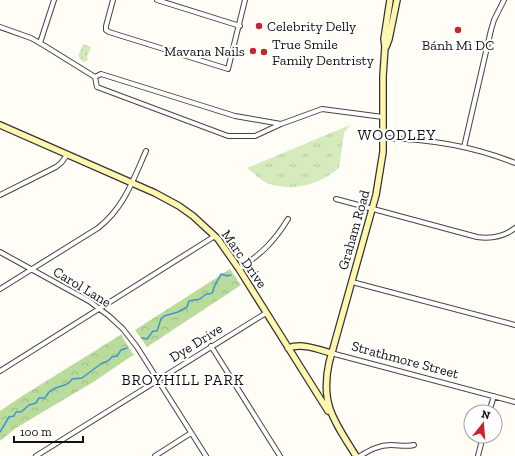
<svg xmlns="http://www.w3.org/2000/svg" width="515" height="456" viewBox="0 0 515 456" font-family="'Zilla Slab',serif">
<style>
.grass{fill:url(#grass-tufts)}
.forest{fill:url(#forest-crowns)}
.park{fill:url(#park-dots)}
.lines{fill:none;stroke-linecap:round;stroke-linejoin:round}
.stream{stroke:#3f96cf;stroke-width:1.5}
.street-casing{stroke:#444;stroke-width:6}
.secondary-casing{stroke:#333;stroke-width:8}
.street{stroke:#fff;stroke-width:4}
.secondary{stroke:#fff6b0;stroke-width:5.5}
.poi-dot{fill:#c4262e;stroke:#fff;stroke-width:1.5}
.labels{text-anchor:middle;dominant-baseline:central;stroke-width:4;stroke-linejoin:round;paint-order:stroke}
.poi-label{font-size:14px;fill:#111;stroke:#fff;text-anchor:start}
.street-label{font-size:14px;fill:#111;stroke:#fff}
.neighbourhood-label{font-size:15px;letter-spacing:1px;fill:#111;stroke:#fff}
</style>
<defs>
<pattern id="grass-tufts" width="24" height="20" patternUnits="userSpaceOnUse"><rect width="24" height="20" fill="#d5ebbd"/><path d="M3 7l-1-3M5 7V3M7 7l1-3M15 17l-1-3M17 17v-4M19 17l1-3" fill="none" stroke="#b6c8a1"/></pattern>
<pattern id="forest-crowns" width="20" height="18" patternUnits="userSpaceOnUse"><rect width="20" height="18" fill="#b9dc9c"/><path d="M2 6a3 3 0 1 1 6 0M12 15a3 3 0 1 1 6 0" fill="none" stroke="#9ebc85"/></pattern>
<pattern id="park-dots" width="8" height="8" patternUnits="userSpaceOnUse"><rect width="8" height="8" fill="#d5ebbd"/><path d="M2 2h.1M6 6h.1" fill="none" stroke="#b6c8a1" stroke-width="1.8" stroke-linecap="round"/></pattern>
</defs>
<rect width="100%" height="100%" fill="#fffdf5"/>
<path class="grass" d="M 350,125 L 344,133 L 339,168 C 320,184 294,192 270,184 C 262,182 254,173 247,168 Z"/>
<path class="forest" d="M 230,269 L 241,285 L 147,347 L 135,330 Z
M 122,334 L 123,338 L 133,354 L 136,353 L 95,381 L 16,428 L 0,441 L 0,411 L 19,398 Z"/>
<path class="park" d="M 83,44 L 91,47 L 87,57 L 88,60 L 83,62 L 78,56 Z"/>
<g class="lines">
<path class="stream" d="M 142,338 L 147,339 L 153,331 L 157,331 L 161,319 L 164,316 L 178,312 L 187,307 L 189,301 L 200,299 L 206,294 L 210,294 L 213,292 C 213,285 219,280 221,274 L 227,276 L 231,275
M 0,432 L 9,417 L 14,416 L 16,412 L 21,412 L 29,405 L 36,403 L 39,398 L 45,398 C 47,395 49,391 52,390 C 59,385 68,387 72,379 L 82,378 L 102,363 L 108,361 L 112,357 L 117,356 L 121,350 L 127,348"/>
<g class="street-casing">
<path id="street" d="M 113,0 L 106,26 L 106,30 L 109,32 L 228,69 L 245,0
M 157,0 L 240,26
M 0,27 L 31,38 L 45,46 L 95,77 L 97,87 L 228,136 L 255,136 L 281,124
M 40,43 L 54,0
M 95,77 L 101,74 L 235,116 L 281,124 L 322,109 L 383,117
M 384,138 C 429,139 473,146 515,163
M 464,147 L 491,30 L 494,20 L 504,0
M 0,195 L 56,167 L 61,163 L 67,155
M 336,199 L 477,237 C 492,239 504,237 515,228
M 0,252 L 89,301 L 109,316 L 123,329 L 137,347 L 206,456
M 239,269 C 261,254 274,242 288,219
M 352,282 L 515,325
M 0,289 L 98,228 C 124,208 133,180 146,151
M 211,346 L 280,456
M 331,353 L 515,402
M 0,371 L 215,236
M 489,412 L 494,396
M 36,456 L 266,313
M 155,456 L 191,433
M 360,456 C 370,450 379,445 391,445 C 399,445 406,447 414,445
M 478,456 L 483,436"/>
</g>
<g class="secondary-casing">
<path id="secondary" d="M 386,47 L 389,39 L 397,0
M 0,125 L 155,193 L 179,206 L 193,216 L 218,239 L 239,269 L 328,411
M 288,348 C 302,343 317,349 331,353
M 356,456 C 335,422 320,405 329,363 L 376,195 L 383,152 L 383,76 L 385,47 L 384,39 L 390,0"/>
</g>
<use href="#street" class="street"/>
<use href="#secondary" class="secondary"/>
</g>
<g class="poi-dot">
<circle cx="259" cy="26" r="4"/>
<circle cx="458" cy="30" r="4"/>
<circle cx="253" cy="51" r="4"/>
<circle cx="264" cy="52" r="4"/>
</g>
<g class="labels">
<g class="poi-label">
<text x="267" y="26">Celebrity Delly</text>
<text x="272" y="44">True Smile<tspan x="272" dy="16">Family Dentristy</tspan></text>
<text x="458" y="45" text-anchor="middle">Bánh Mì DC</text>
<text x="245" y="51" text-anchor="end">Mavana Nails</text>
</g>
<g class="street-label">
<text transform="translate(354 230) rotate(-74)">Graham Road</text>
<text transform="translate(244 259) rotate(55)">Marc Drive</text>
<text transform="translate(82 287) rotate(31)">Carol Lane</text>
<text transform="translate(196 343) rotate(-32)">Dye Drive</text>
<text transform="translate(405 360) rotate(15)">Strathmore Street</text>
</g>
<g class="neighbourhood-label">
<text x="397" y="135">WOODLEY</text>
<text x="183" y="380">BROYHILL PARK</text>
</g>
</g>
<g transform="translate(483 424) rotate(17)"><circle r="19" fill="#ffffff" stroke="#a0a0a0"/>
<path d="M0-3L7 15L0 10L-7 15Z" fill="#c4262e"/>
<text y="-6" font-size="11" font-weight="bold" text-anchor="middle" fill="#111111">N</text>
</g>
<path d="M14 436v6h69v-6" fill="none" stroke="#111111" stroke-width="2"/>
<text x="20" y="436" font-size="12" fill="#111111" stroke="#ffffff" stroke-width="3" paint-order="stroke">100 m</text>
</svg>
